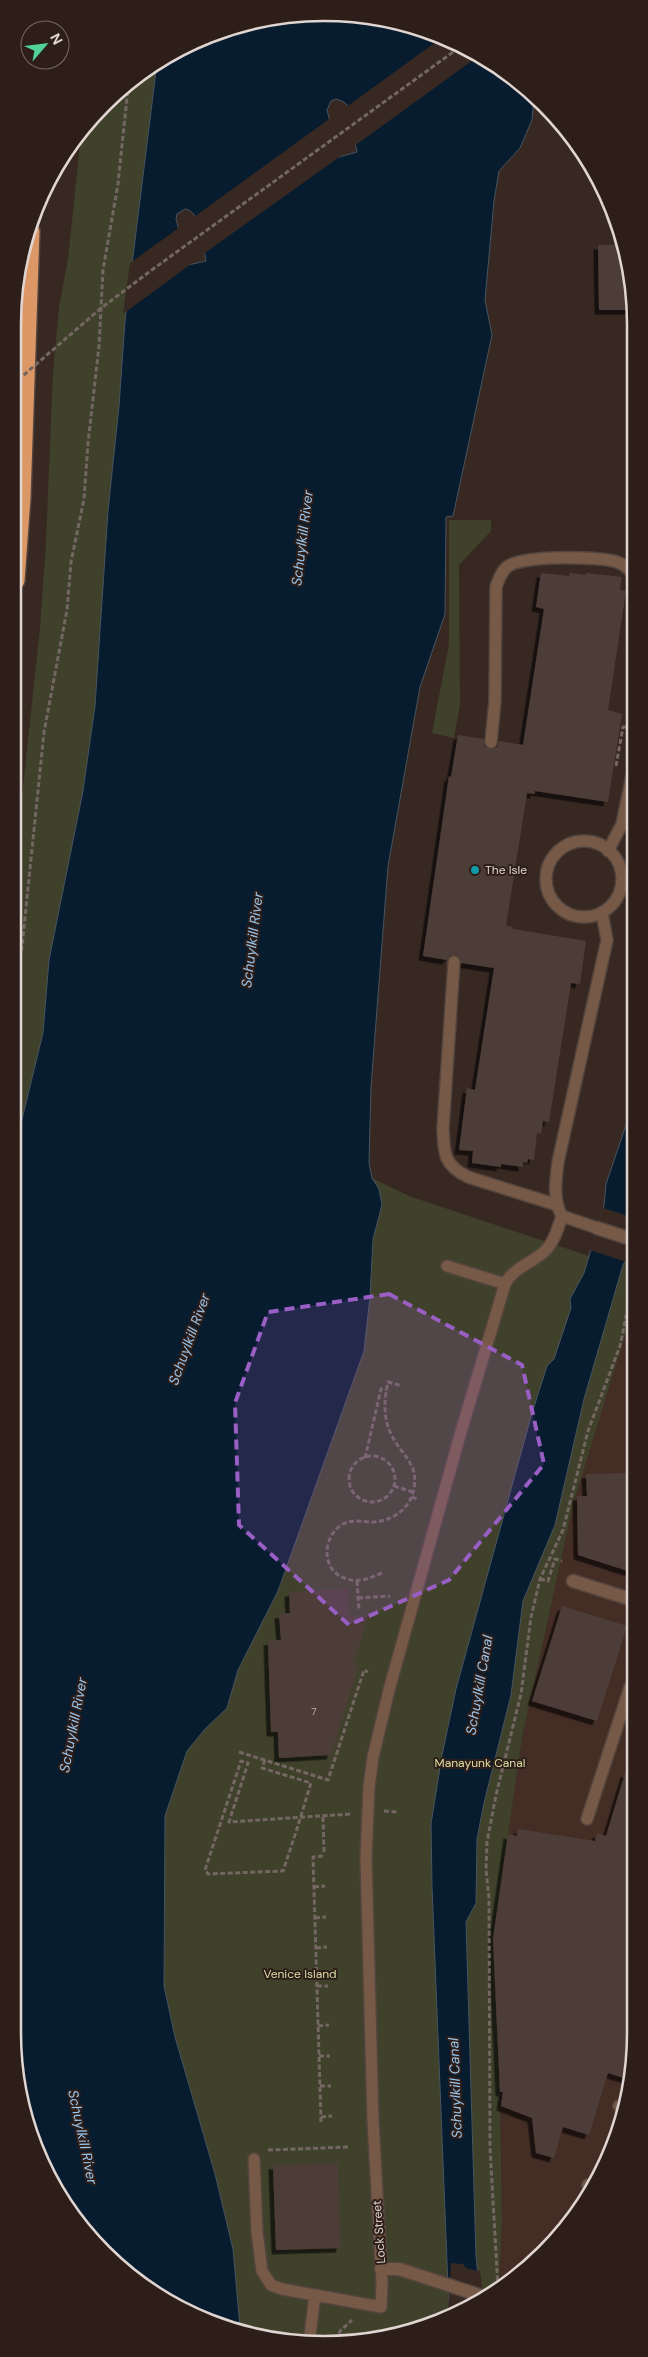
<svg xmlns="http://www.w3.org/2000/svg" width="648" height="2357" viewBox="0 0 648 2357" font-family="'DM Sans',sans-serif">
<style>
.built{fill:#442d25}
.green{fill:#3f412b}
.water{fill:#071c2e;stroke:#48545f;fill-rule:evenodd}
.pier{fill:#382822}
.building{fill:#4e3d37;filter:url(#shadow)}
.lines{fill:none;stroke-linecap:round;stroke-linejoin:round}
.service-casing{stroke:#53443e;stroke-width:14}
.minor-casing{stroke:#53443e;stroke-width:15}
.motorway-casing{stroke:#53443e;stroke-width:18}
.path{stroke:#746661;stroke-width:3;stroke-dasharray:5 2.5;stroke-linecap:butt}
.service{stroke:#765a47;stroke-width:11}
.minor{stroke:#765a47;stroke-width:12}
.motorway{stroke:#dc9767;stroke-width:15}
.path-bridge{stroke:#746661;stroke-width:3;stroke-dasharray:5 2.5;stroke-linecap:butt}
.marked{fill:#995fc4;fill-opacity:0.2;stroke:#995fc4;stroke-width:4;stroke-dasharray:10 6;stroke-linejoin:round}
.culture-dot{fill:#0f9aa8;stroke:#2e1e19;stroke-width:2}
.labels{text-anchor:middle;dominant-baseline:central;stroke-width:4;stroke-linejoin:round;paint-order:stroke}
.number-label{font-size:10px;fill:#bcafaa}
.poi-label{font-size:12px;fill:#e0d5d1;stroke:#2e1e19;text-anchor:start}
.park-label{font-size:12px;fill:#d9dda4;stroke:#2e1e19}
.street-label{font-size:12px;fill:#e0d5d1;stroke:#2e1e19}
.water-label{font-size:14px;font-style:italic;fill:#99c6ee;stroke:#2e1e19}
.rim{fill:none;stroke:#e0d5d1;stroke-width:2.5}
</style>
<defs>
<filter id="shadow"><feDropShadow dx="-4.5" dy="4.5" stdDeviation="0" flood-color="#0009"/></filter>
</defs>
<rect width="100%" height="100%" fill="#382822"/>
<path class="built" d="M 631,1316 L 630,2093 L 594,2189 L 514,2280 L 499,2287 L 502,2219 L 500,2092 L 493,1939 L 522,1738 L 573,1505 Z"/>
<path class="green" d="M 157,63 L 125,321 L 119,406 L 108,511 L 95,706 L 83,791 L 49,960 L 43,1033 L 15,1148 L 16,852 L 40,628 L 46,543 L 53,373 L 59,307 L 68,259 L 81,135 L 151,65 Z
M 449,520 L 491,520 L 491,531 L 459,565 L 460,704 L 454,738 L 432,733 L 449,644 Z
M 631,1110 L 631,1316 L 573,1505 L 522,1738 L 493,1939 L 500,2092 L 502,2219 L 499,2287 L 405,2334 L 303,2344 L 240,2327 L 233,2249 L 215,2174 L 175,2037 L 164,1986 L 165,1816 L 187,1751 L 205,1729 L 227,1708 L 238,1670 L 278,1591 L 364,1351 L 370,1297 L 373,1239 L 382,1205 L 379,1189 L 372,1178 L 409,1196 L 589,1256 L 604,1206 L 606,1184 Z"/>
<path class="water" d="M 384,18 L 479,54 L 534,99 L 532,120 L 520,148 L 499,171 L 494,201 L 485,300 L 492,335 L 453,516 L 446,517 L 445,614 L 420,687 L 388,866 L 371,1087 L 369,1163 L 372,1178 L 379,1189 L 382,1205 L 373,1239 L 370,1297 L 364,1351 L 278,1591 L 238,1670 L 227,1708 L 205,1729 L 187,1751 L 165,1816 L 164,1986 L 175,2037 L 215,2174 L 233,2249 L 240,2327 L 186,2312 L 90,2239 L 36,2152 L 13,2033 L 15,1148 L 43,1033 L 49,960 L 83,791 L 95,706 L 108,511 L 119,406 L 125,321 L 157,63 L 263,19 ZM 336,99 L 344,102 L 347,105 L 357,152 L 339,157 L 327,110 L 331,101 ZM 185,209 C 201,210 203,247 206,261 L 188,265 L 176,219 L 177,214 Z
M 631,1110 L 631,1250 L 623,1265 L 584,1399 L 555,1525 L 523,1601 L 511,1695 L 484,1803 L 477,1839 L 476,1903 L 466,1922 L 476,2256 L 480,2297 L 449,2312 L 432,1886 L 431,1824 L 442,1755 L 456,1689 L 532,1413 L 547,1366 L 554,1359 L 571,1308 L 570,1299 L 584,1273 L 604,1206 L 606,1184 Z"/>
<path class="pier" d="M 440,39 L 480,55 L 353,147 L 345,108 Z
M 332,117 L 341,154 L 345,153 L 202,255 L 194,217 Z
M 180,227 L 189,262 L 195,261 L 123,314 L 130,263 Z
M 603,1208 L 631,1217 L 631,1255 L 627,1262 L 590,1250 Z
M 451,2263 L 463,2264 L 466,2268 L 477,2271 L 480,2270 L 483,2295 L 454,2310 L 448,2308 Z"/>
<path class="building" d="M 598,245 L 621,245 L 633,284 L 633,310 L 599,310 Z
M 541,573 L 569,576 L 570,573 L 586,575 L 586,573 L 622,577 L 620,590 L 626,591 L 608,710 L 622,714 L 608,802 L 535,791 L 535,794 L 527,793 L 506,926 L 513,927 L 513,929 L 586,941 L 580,984 L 571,983 L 549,1122 L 543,1121 L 541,1134 L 537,1133 L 534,1160 L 528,1159 L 527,1163 L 523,1162 L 523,1167 L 501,1164 L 501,1167 L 472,1163 L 473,1151 L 459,1150 L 467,1088 L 475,1090 L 494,968 L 461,963 L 460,958 L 455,955 L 450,956 L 447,960 L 423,956 L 449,776 L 451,777 L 458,735 L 484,739 L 484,746 L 490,749 L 497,747 L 499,741 L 523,745 L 544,609 L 536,607 Z
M 630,1473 L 631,1529 L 631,1572 L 578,1555 L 577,1496 L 587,1496 L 586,1474 Z
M 348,1589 L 349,1616 L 369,1615 L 353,1665 L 359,1665 L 331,1755 L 279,1758 L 278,1732 L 271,1732 L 268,1641 L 281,1640 L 279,1614 L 290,1613 L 289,1592 Z
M 562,1606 L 627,1626 L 597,1721 L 532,1701 Z
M 625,1773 L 630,1773 L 630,2080 L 608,2073 L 589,2135 L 563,2127 L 554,2158 L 536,2153 L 532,2118 L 501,2106 L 503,2092 L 500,2092 L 493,1939 L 508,1834 L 517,1836 L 518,1829 L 595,1841 L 597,1833 L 606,1836 Z
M 338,2163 L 341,2248 L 276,2250 L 273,2165 Z"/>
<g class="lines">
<g class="service-casing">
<path id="service" d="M 491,742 L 495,701 L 496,587 C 499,579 501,572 507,567 C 522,555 598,556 617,562 C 624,564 628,568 632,573
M546 879a38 38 0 1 1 76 0a38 38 0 1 1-76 0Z
M 608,851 L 622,824 L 632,776
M 454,962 L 443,1128 C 444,1152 443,1165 468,1177 L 557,1205
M 560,1212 C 553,1197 556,1178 558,1162 L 607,940 L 602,913
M 447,1266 L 505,1284
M 587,1819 L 630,1687
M 619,2106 L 624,2108
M 254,2159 L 257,2232 L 262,2271 L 271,2285 L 282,2289 L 381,2307 L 382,2283 L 373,2121 L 366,1857 L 369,1787 L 373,1757 L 389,1690 L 460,1435 L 505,1284 C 513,1268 532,1263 545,1251 C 554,1242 558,1228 562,1216 L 597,1228
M 588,2185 L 594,2187
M 309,2343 L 315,2295"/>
</g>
<g class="minor-casing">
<path id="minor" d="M 597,1228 L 631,1239
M 573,1581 L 630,1599
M 381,2269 L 399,2269 L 482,2296"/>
</g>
<g class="motorway-casing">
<path id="motorway" d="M 17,581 L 23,498 L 32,231"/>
</g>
<path class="path" d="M 616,766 L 623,727 L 632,727
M 16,973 L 22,947 L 44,732 L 67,610 L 71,562 L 84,499 L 88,443 L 99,346 L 103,270 L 118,184 L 128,88
M349 1479a23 23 0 1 1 46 0a23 23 0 1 1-46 0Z
M 365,1458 L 381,1389 L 386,1390
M 394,1486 L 413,1492
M 412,1497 L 419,1500
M 382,1573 C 368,1579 356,1584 342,1577 C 320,1567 324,1534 343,1524 C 353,1519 363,1522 373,1522 C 393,1521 411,1508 414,1488 C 419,1463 400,1454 391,1434 C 383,1417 384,1400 388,1382 L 402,1386
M 540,1579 L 548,1581 L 555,1559 L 562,1561
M 357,1581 L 359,1610
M 358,1598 L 390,1596
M 239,1752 L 328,1780 L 364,1670 L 368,1672
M 265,1760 L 262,1768 L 311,1783 C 306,1799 301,1816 296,1832 L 283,1871 L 208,1874 L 205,1870 L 241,1761 L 248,1763 L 229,1822 L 351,1814
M 384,1811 L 398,1812
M 323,1817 L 324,1852
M 314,1887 L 325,1886
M 315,1918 L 326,1917
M 316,1948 L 327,1947
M 317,1986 L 328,1986
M 318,2026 L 329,2025
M 319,2056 L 330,2056
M 320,2086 L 331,2086
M 321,2117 L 332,2116
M 321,2122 L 313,1857 L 324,1856
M 268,2150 L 350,2147
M 498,2288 L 490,2148 L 489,1898 L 486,1870 L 487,1842 L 496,1795 L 521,1694 L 531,1617 L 540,1579 L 563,1530 L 588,1431 L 620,1346 L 631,1292
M 337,2341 L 340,2331 L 352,2320"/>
<use href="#service" class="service"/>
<use href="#minor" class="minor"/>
<use href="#motorway" class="motorway"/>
<path class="path-bridge" d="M 18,380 L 100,309 L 149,272 L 460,47"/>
</g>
<path class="marked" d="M 389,1294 L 522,1365 L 544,1464 L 449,1580 L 349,1625 L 239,1525 L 235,1403 L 268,1312 Z"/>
<circle class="culture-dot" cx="475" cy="870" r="5"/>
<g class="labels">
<g class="number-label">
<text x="314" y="1711">7</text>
</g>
<g class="poi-label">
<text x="485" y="870">The Isle</text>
</g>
<g class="park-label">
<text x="480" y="1763">Manayunk Canal</text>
<text x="300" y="1974">Venice Island</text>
</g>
<g class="street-label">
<text transform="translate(379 2232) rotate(-94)">Lock Street</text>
</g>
<g class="water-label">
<text transform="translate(302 538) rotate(-83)">Schuylkill River</text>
<text transform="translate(252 940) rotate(-83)">Schuylkill River</text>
<text transform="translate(189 1339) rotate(-70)">Schuylkill River</text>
<text transform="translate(479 1685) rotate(-80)">Schuylkill Canal</text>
<text transform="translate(73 1725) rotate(-79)">Schuylkill River</text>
<text transform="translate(455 2088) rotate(-92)">Schuylkill Canal</text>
<text transform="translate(83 2137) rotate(78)">Schuylkill River</text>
</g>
</g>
<path d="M0 0H648V2357H0ZM324 21H324A303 303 0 0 1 627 324V2033A303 303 0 0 1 324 2336H324A303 303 0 0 1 21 2033V324A303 303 0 0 1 324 21Z" fill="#2e1e19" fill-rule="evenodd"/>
<path class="rim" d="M324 21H324A303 303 0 0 1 627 324V2033A303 303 0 0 1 324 2336H324A303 303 0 0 1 21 2033V324A303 303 0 0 1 324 21Z"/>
<g transform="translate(45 45) rotate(62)"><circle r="24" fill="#2e1e19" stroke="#756763"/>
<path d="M0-4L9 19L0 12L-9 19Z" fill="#51d398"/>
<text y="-8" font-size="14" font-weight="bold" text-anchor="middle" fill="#e0d5d1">N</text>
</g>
</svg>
